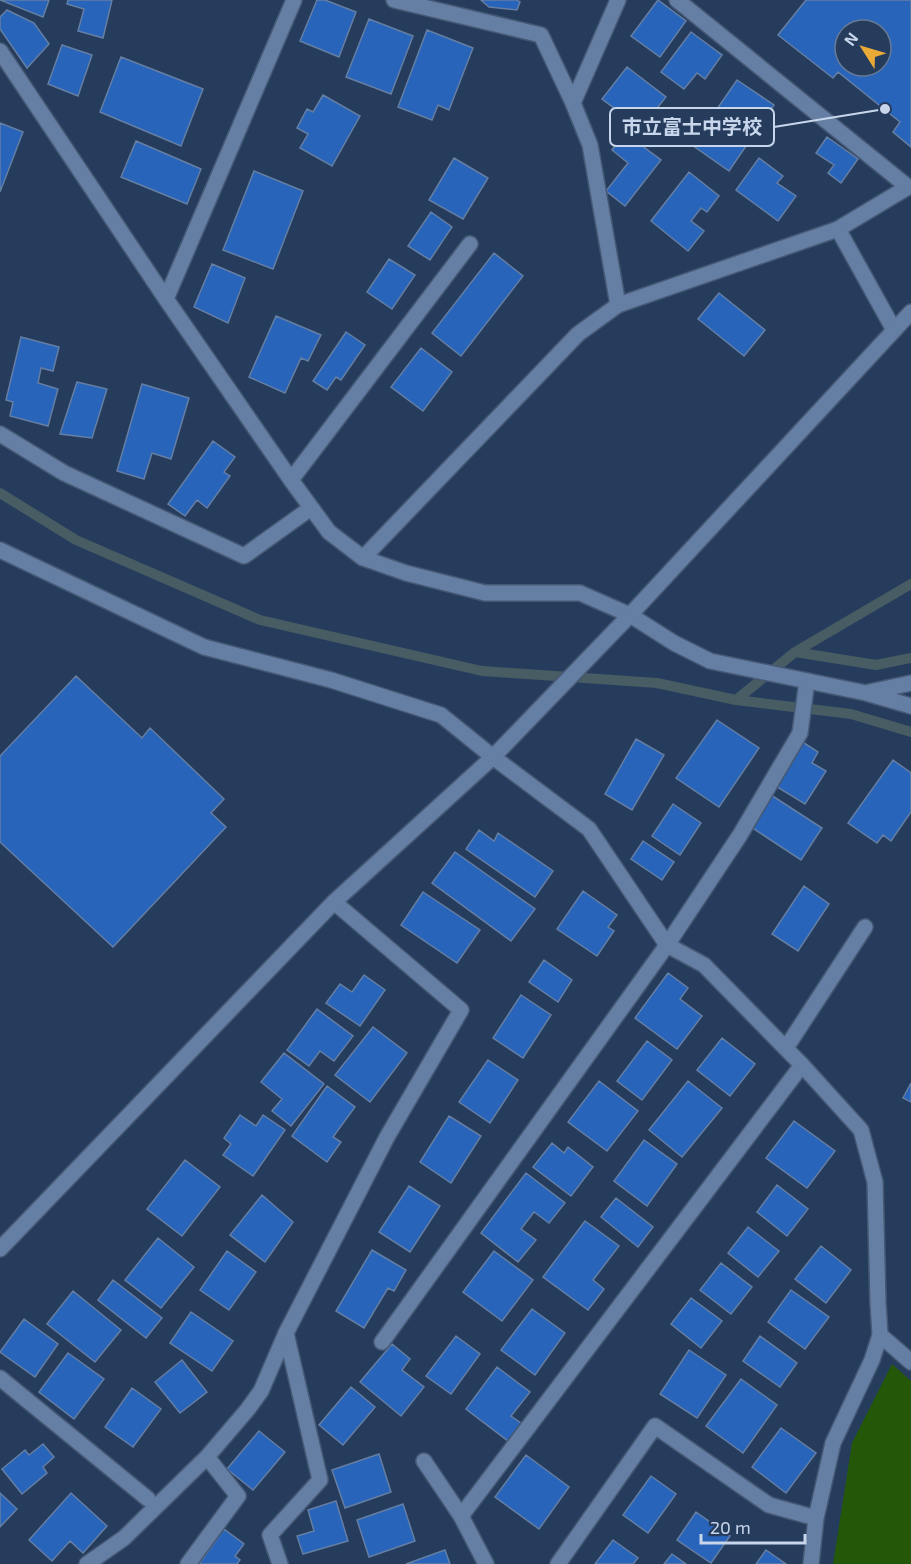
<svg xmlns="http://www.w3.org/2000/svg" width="911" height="1564" viewBox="0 0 911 1564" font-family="'Exo 2','Noto Sans JP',sans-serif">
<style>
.green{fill:#245808}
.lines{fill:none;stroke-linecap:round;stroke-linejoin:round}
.stream{stroke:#475c63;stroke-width:10}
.building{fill:#2764ba;stroke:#657ea3;stroke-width:1.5;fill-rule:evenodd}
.service-casing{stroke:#455874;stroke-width:18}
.minor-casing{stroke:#455874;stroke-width:18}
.tertiary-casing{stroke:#455874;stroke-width:18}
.service{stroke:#657ea3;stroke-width:15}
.minor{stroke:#657ea3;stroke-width:15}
.tertiary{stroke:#657ea3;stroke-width:15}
.leader{fill:none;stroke:#c8d6eb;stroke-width:2}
.callout-dot{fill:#c8d6eb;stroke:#263c5d;stroke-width:2}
.callout{fill:#263c5d;stroke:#c8d6eb;stroke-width:2}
.callout-label{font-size:20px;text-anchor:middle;font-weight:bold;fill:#c8d6eb}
</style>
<rect width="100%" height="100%" fill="#263c5d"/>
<path class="green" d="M 892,1364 L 911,1381 L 911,1564 L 833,1564 L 852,1443 Z"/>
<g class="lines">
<path class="stream" d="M 0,493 L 76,540 L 260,620 L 482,671 L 657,683 L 736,700 L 851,714 L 911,732
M 795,652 L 876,665 L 911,658
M 736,700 L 795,652 L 911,584"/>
</g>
<path class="building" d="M 0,0 L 49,0 L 43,17 Z
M 68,0 L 112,0 L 103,38 L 78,31 L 84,9 L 67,4 Z
M 317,0 L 325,0 L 356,12 L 339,57 L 300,41 Z
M 481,0 L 517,0 L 520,2 L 517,10 L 489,7 Z
M 658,0 L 686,21 L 660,57 L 631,36 Z
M 806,0 L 911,0 L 911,147 L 893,132 L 900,122 L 838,72 L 833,78 L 778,35 ZM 845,30 L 881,30 L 881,66 L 845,66 Z
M 7,10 L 34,23 L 49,44 L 27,68 L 0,29 L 0,17 Z
M 369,19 L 413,36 L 391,94 L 346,77 Z
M 427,30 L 473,48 L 449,110 L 438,105 L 432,120 L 398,107 Z
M 691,32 L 722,55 L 705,79 L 697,73 L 684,89 L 661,72 Z
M 62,45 L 92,55 L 78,96 L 48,84 Z
M 121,57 L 203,89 L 181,146 L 100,112 Z
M 627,67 L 666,97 L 641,128 L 602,99 Z
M 737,80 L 774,105 L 729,171 L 692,145 Z
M 323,95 L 360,116 L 332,166 L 300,148 L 308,134 L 297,128 L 307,109 L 313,112 Z
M 0,123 L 23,132 L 0,192 Z
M 625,133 L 661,160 L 625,206 L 606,191 L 628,163 L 612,150 Z
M 827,137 L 858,159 L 841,183 L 828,173 L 834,165 L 816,153 Z
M 136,141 L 201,169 L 187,204 L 121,177 Z
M 454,158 L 488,178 L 463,219 L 429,200 Z
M 759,158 L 783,176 L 777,183 L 796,196 L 778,221 L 736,190 Z
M 254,171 L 303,191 L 273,269 L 223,250 Z
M 689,172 L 719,196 L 707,212 L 701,208 L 691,221 L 704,231 L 688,251 L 651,221 Z
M 431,212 L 452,227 L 430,260 L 408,246 Z
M 494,253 L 523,276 L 461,356 L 432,333 Z
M 389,259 L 415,275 L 392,309 L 367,292 Z
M 212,264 L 245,278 L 228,323 L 194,307 Z
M 719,293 L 765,330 L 744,356 L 698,319 Z
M 276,316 L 321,335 L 308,361 L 301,358 L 285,393 L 249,377 Z
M 346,332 L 365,345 L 341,380 L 336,377 L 327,390 L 313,381 Z
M 21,337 L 59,347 L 53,371 L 41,368 L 38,383 L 58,389 L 48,426 L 10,416 L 13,402 L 6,400 Z
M 421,348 L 452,372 L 423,411 L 391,387 Z
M 77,382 L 107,389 L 92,438 L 60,434 Z
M 142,384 L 189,398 L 171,459 L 152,453 L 144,479 L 117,471 Z
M 213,441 L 235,457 L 224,472 L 230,476 L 207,508 L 197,500 L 185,516 L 168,504 Z
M 76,676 L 142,738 L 150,728 L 224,799 L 211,813 L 226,827 L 113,947 L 0,842 L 0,756 Z
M 717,720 L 759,748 L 719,807 L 676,778 Z
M 636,739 L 664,755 L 632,810 L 605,794 Z
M 801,741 L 818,752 L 812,763 L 826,771 L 805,804 L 774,785 Z
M 893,760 L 911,773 L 911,812 L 891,841 L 883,835 L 877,843 L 848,823 Z
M 771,795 L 822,828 L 801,860 L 751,827 Z
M 673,804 L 701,823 L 680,855 L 652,836 Z
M 479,830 L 494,841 L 498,833 L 553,871 L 535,897 L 466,849 Z
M 643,841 L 674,862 L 662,880 L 631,859 Z
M 455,852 L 535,909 L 511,941 L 432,883 Z
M 804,886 L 829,904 L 798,951 L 772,934 Z
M 583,891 L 617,915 L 608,927 L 614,931 L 597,956 L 557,929 Z
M 423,892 L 480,930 L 457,963 L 401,925 Z
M 544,960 L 572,980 L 558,1002 L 529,982 Z
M 668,973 L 688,988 L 680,999 L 702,1016 L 677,1049 L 635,1018 Z
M 364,975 L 385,990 L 360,1026 L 326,1003 L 340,984 L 352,992 Z
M 521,995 L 551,1015 L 523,1058 L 493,1038 Z
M 317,1009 L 353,1036 L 334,1061 L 320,1051 L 309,1066 L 287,1050 Z
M 373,1027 L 407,1053 L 370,1102 L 335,1075 Z
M 722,1038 L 755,1064 L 730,1096 L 697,1070 Z
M 647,1041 L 672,1060 L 642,1100 L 617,1081 Z
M 284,1053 L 324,1084 L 291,1126 L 272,1111 L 282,1099 L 261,1082 Z
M 488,1060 L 518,1080 L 490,1123 L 459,1102 Z
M 599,1081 L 638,1111 L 607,1151 L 568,1122 Z
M 688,1081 L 722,1108 L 682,1157 L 649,1130 Z
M 911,1083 L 911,1102 L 903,1098 Z
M 327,1086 L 355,1107 L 333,1137 L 341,1142 L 327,1162 L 292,1136 Z
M 240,1115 L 256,1126 L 263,1115 L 285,1130 L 253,1176 L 223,1155 L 231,1144 L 224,1138 Z
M 449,1116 L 481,1136 L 451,1183 L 420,1162 Z
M 794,1121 L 835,1151 L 807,1188 L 766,1158 Z
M 644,1140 L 677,1164 L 647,1206 L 614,1181 Z
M 552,1143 L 564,1153 L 568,1147 L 593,1167 L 571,1196 L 533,1167 Z
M 185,1160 L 220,1187 L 182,1236 L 147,1209 Z
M 526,1173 L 565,1203 L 549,1223 L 534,1212 L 521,1229 L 536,1240 L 518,1262 L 481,1233 Z
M 777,1185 L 808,1209 L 787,1236 L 757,1212 Z
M 409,1186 L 440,1206 L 410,1252 L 379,1232 Z
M 262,1195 L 293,1222 L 265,1262 L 230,1235 Z
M 616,1198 L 653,1227 L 638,1247 L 601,1217 Z
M 585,1221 L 619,1246 L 593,1280 L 604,1289 L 588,1310 L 543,1277 Z
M 748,1227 L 779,1251 L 758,1277 L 728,1253 Z
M 158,1238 L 194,1267 L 161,1308 L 125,1280 Z
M 821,1246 L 851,1270 L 826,1303 L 795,1279 Z
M 372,1250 L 406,1270 L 394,1291 L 388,1288 L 364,1328 L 336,1311 Z
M 227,1251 L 256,1272 L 229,1310 L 200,1290 Z
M 494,1251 L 533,1280 L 502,1321 L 463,1292 Z
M 721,1263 L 752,1287 L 731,1314 L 700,1290 Z
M 113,1280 L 162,1318 L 146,1338 L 98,1300 Z
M 791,1290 L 829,1317 L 805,1349 L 768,1322 Z
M 73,1291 L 121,1330 L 95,1362 L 47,1324 Z
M 691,1298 L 722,1321 L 701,1348 L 671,1324 Z
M 532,1309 L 565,1333 L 535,1375 L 501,1350 Z
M 191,1312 L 233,1341 L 212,1371 L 170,1343 Z
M 24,1319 L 58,1344 L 35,1377 L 0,1352 Z
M 456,1336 L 480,1354 L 451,1394 L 426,1376 Z
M 760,1336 L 797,1363 L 780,1387 L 743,1361 Z
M 392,1344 L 410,1359 L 402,1370 L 424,1387 L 401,1416 L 360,1382 Z
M 689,1350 L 726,1375 L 697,1418 L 660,1394 Z
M 68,1353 L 104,1379 L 74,1419 L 39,1392 Z
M 182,1360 L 207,1392 L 180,1413 L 155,1382 Z
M 497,1367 L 530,1392 L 511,1416 L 525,1426 L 512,1444 L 466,1409 Z
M 741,1379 L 777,1405 L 743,1453 L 706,1426 Z
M 351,1387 L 375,1407 L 343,1445 L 319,1425 Z
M 132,1388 L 161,1409 L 133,1447 L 105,1427 Z
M 781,1428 L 816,1453 L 786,1493 L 752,1467 Z
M 259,1431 L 285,1452 L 253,1490 L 227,1469 Z
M 43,1444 L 54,1457 L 43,1467 L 47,1473 L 22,1494 L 2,1469 L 25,1450 L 29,1455 Z
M 379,1454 L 391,1492 L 345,1508 L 332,1470 Z
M 526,1455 L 569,1487 L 539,1529 L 495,1497 Z
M 651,1476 L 676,1494 L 648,1533 L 623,1515 Z
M 0,1493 L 17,1509 L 0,1527 Z
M 71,1493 L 107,1526 L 83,1553 L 70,1541 L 52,1561 L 29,1540 Z
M 336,1501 L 348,1541 L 303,1554 L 297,1536 L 314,1531 L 308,1510 Z
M 403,1504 L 415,1541 L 369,1557 L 357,1520 Z
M 696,1512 L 730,1536 L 711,1563 L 677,1540 Z
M 224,1529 L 244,1544 L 235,1556 L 240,1560 L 237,1564 L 199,1564 Z
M 613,1540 L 638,1558 L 633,1564 L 595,1564 Z
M 445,1550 L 450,1564 L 406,1564 Z
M 766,1550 L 786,1564 L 756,1564 Z
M 672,1554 L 686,1564 L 664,1564 Z"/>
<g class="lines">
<g class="service-casing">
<path id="service" d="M 838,229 L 908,187
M 667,945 L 740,835 L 800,733 L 807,681
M 424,1461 L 461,1516 L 486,1564
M 461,1516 L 802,1065
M 87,1564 L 124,1538 L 207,1457 L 248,1409 L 261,1391 L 286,1333
M 188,1564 L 238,1496 L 207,1457"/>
</g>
<g class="minor-casing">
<path id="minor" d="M 394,0 L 541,35 L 573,103 L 590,145 L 618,305
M 677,0 L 908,187
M 0,51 L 166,299 L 291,480 L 329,532 L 363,558 L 406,573 L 485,593 L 580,593 L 630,615 L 674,643 L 710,661 L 866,693 L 911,706
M 573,103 L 618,0
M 166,299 L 294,0
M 0,434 L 64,473 L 244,556 L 311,508
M 291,480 L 470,244
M 0,550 L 204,647 L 331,680 L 441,715 L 493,757 L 589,829 L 667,945 L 704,965 L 802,1065 L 861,1130 L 875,1182 L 878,1303 L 880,1335 L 872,1360 L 833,1443 L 816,1518 L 811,1564
M 363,558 L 578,334 L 618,305 L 838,229 L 894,330
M 869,692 L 911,683
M 786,1048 L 865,927
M 880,1335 L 911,1362
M 382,1342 L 667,945
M 0,1378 L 148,1499
M 280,1564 L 270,1535 L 320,1480 L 286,1333 L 387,1137 L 461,1010 L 334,902
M 558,1564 L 655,1426 L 769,1505 L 816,1518"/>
</g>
<g class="tertiary-casing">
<path id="tertiary" d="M 0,1249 L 334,902 L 493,757 L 630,615 L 911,312"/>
</g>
<use href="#service" class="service"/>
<use href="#minor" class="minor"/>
<use href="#tertiary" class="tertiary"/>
</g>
<path class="leader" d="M885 109L774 127"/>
<circle class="callout-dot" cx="885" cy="109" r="6"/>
<rect class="callout" x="610" y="108" width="164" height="38" rx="6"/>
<g class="callout-label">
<text x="692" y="134">市立富士中学校</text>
</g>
<g transform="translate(863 48) rotate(307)"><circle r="28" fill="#263c5d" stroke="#677a96" stroke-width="1.5"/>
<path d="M0-4.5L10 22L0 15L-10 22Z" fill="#e9aa38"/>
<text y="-9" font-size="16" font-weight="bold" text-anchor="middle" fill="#c8d6eb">N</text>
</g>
<path d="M701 1534v9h104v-9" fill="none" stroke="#c8d6eb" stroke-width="3"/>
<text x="710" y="1534" font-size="18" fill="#c8d6eb" stroke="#263c5d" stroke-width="4.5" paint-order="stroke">20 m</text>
</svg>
